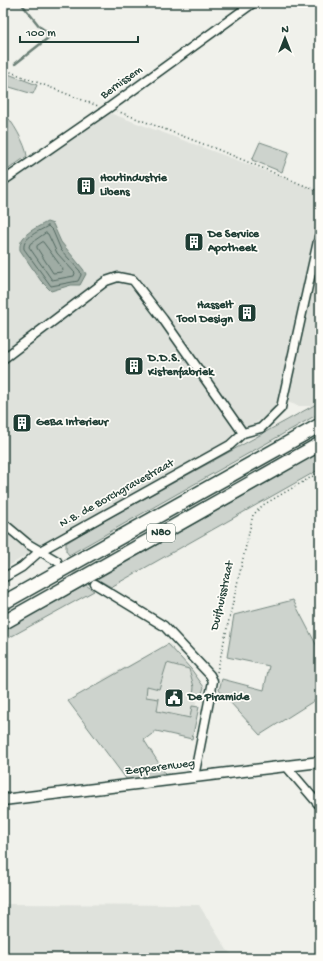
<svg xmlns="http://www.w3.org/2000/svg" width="323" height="961" viewBox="0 0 323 961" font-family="'Gochi Hand',sans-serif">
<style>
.built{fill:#dfe2dc}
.green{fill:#cdd3cd;stroke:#768880}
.water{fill:#9faca4;stroke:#6c8077}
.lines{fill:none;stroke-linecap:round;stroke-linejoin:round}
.shore{stroke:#526961;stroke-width:1}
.stream{stroke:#6c8077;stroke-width:2.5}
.minor-tunnel{stroke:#c6cdc6;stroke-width:8;stroke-dasharray:8 4;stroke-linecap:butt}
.minor-casing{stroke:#1f3d34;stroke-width:11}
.tertiary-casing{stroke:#1f3d34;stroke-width:13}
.trunk-casing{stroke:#1f3d34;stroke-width:16}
.path{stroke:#1f3d34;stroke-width:1.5;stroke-dasharray:1 3;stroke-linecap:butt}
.minor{stroke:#fdfcf7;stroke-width:8}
.tertiary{stroke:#fdfcf7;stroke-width:10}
.trunk{stroke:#fdfcf7;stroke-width:13}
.labels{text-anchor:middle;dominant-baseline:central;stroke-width:3.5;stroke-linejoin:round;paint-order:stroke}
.shield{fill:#fdfcf7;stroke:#62766e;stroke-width:1}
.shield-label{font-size:11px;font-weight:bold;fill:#1f3d34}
.street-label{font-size:12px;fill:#1f3d34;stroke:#fdfcf7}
.poi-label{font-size:12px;font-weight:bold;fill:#1f3d34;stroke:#fdfcf7;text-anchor:start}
</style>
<rect width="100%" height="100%" fill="#f0f1eb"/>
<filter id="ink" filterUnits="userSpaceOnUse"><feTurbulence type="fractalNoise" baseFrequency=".025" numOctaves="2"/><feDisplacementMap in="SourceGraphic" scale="8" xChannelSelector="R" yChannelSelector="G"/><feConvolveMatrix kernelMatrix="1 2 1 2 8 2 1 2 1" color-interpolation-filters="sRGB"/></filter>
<g filter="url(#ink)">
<path class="built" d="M 107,112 L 320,191 L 320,402 L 311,406 L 299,406 L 287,402 L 233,438 L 43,544 L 3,570 L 3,361 L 93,285 L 3,353 L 3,184 Z
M 170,644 L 200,683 L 189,739 L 156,730 L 144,740 L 102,679 Z
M 3,904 L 199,905 L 227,950 L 236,958 L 3,958 Z"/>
<path class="green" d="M 3,72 L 37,85 L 33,94 L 3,85 Z
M 3,112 C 12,120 26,145 27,156 L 3,173 Z
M 260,142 L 289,152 L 282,172 L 252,160 Z
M 320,402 L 320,413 L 69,555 L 66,551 L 66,543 L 91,528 Z
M 320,452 L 320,469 L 111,587 L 97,579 Z
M 86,585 L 94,591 L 3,641 L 3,631 Z
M 293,600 L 320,652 L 320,697 L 260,735 L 219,690 L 222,679 L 264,690 L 269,666 L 227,657 L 234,615 Z
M 168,644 L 191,669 L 204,687 L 201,697 L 193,696 L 194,687 L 189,669 L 167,663 L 159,689 L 147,686 L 146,697 L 159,699 L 157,711 L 190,718 L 192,706 L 199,707 L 192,739 L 156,731 L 144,740 L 165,773 L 127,780 L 68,701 Z"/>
<path class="water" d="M 47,222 L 53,224 L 61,242 L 83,269 L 86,274 L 80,285 L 71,285 L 51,291 L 41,281 L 20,250 C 18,235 36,228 47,222 Z"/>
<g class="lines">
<path class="shore" d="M 48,226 L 53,231 L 61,250 L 80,271 L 81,275 L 78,281 L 51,286 L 24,249 C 22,237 40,231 48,226 Z
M 46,233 L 48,234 L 57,253 L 75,273 L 74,276 L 52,280 L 29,247 L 30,244 Z
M 43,242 L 63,269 L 62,272 L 53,273 L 37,248 L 37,246 Z"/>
<path class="stream" d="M 15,64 L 48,38 L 46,31 L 40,27 L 21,3"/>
<path class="minor-tunnel" d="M 64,565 L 95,584"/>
<g class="minor-casing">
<path id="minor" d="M 3,181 L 107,109 L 253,3
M 3,359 L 106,281 L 118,277 L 133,280 L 163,319 L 243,433
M 3,523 L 28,544 L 57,561
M 3,578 L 22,567 L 40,551 L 230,445 L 243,433 L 261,428 L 281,408 L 320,232
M 95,584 L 164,626 L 210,675 L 213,681 L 194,777
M 286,766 L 320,806"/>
</g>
<g class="tertiary-casing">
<path id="tertiary" d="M 3,800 L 320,762"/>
</g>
<g class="trunk-casing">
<path id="trunk" d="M 3,603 L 320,425
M 3,623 L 320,444"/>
</g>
<path class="path" d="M 3,69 L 98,106
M 117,111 L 219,150 L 320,192
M 217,672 L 253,515 L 263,505 L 320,472"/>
<use href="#minor" class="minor"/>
<use href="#tertiary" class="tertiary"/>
<use href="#trunk" class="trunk"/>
</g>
</g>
<defs>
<g id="building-square" transform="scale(1)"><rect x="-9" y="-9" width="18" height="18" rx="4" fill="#1f3d34" stroke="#fdfcf7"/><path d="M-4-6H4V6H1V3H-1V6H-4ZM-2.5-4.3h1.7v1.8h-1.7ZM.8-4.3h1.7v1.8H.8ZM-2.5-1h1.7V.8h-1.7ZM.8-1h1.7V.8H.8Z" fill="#fff"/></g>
<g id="civic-square" transform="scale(1)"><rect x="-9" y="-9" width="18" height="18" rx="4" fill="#1f3d34" stroke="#fdfcf7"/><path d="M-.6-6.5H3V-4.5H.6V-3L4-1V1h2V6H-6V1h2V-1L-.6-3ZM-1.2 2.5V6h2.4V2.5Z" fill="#fff"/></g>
</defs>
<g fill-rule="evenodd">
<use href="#building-square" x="86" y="186"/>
<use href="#building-square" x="194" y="242"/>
<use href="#building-square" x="247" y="313"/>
<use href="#building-square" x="134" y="366"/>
<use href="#building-square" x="22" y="423"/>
<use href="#civic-square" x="174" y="698"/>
</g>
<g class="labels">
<rect class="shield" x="147" y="524" width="28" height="18" rx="3"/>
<g class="shield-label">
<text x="161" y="533">N80</text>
</g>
<g class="street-label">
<text transform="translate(122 83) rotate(-36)">Bernissem</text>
<text transform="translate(117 494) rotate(-29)">N.B. de Borchgravestraat</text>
<text transform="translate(223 596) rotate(-77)">Duifhuisstraat</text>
<text transform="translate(160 768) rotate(-7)">Zepperenweg</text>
</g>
<g class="poi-label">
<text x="100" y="179">Houtindustrie<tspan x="100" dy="14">Libens</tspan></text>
<text x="208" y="235">De Service<tspan x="208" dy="14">Apotheek</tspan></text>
<text x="233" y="306" text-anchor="end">Hasselt<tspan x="233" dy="14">Tool Design</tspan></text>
<text x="148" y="359">D.D.S.<tspan x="148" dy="14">Kistenfabriek</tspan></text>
<text x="36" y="423">GeBa Interieur</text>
<text x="188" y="698">De Piramide</text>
</g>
</g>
<rect width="323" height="961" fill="none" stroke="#fdfcf7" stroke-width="16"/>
<rect x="8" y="8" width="307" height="945" fill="none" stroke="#1f3d34" stroke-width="1.5" filter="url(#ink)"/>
<g transform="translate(285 38)" stroke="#fdfcf7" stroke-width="3" paint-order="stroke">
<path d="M0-3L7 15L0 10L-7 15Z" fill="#1f3d34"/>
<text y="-6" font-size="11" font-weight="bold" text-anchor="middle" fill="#1f3d34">N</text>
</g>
<path d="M20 36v6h118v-6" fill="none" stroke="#1f3d34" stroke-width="2"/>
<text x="26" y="36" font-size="12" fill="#1f3d34" stroke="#fdfcf7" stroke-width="3" paint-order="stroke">100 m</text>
</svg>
